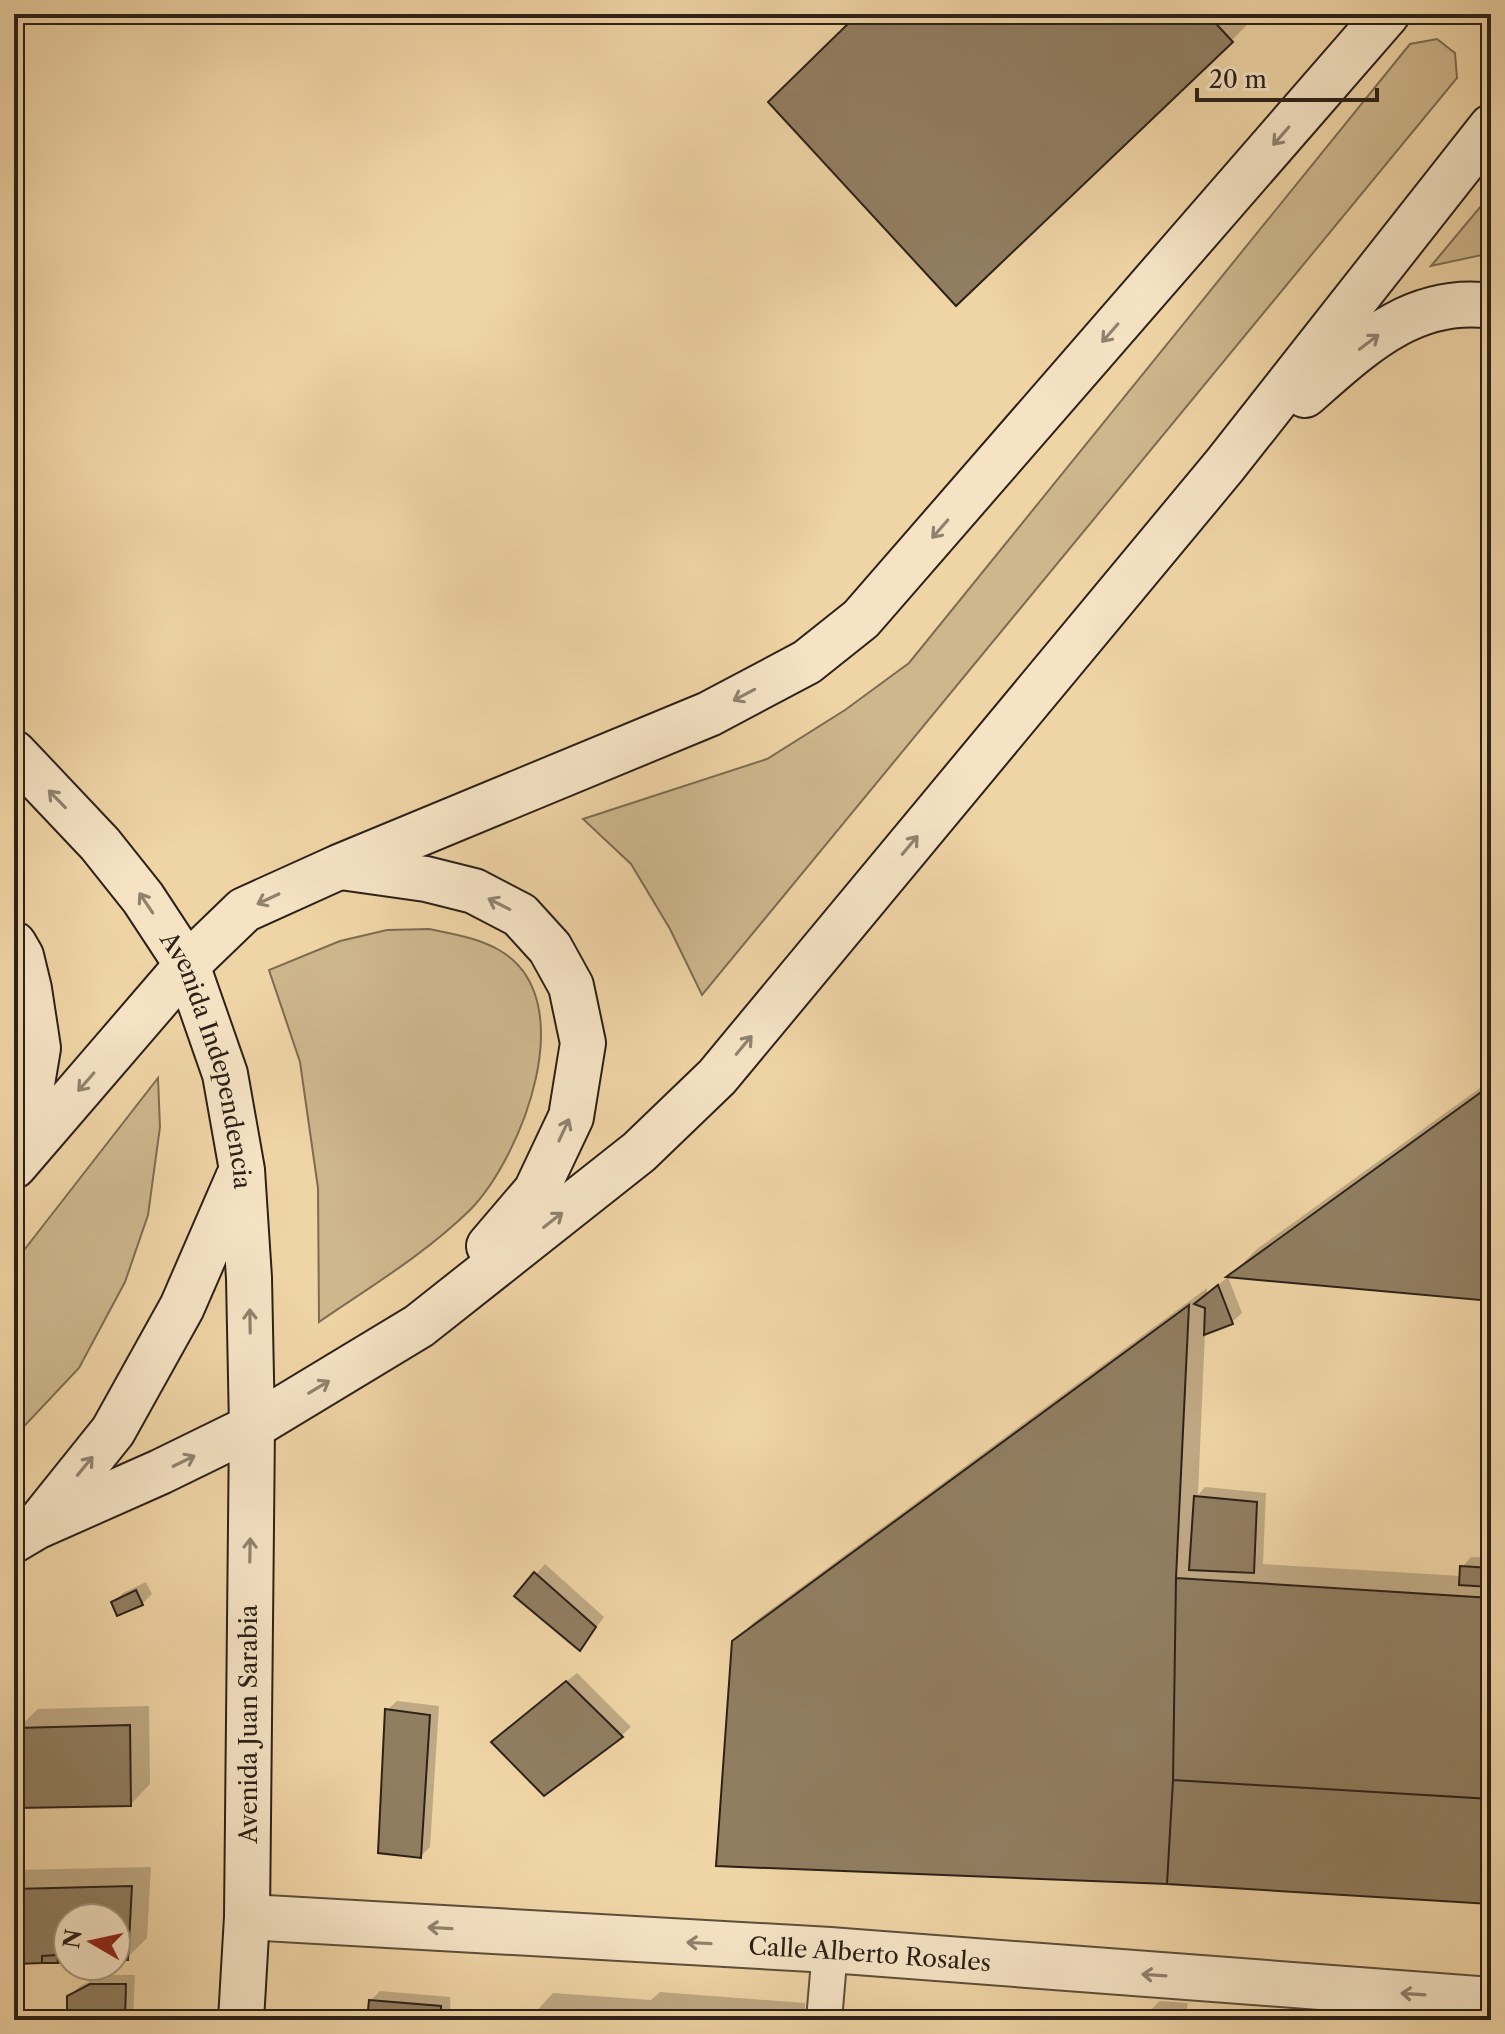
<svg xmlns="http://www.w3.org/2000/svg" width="1505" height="2034" viewBox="0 0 1505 2034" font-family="'Libre Caslon Text',serif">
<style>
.green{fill:#ceb68d;stroke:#7d6c52;stroke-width:2}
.shadow{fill:#0003}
.building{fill:#917e61;stroke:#2c2118;stroke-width:2}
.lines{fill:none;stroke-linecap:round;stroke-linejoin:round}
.lane-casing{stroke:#5d4e3b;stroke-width:38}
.street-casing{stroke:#5d4e3b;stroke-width:48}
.secondary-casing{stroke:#2c2118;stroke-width:48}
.lane{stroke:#f5e3c4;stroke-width:34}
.street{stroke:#f5e3c4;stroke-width:44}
.secondary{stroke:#f5e3c4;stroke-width:44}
.oneway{stroke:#90826e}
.labels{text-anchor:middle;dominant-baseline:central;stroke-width:6;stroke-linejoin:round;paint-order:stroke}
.street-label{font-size:24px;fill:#2c2118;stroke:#f5e3c4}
</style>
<rect width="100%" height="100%" fill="#efd4a5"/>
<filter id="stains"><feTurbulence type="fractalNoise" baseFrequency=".0025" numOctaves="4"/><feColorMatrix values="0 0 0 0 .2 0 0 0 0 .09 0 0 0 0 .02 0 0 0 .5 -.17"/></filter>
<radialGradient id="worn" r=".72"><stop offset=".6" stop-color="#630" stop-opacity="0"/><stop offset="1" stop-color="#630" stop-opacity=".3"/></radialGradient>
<path class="green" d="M 1437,39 L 1455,53 L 1457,78 L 702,995 L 670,929 L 631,864 L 583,819 L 767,759 L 845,710 L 909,663 L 1410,44 Z
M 1491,194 L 1491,253 L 1431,266 Z
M 429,929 C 453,934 478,938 499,950 C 584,998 522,1157 470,1210 C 425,1254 370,1287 319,1322 L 318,1188 L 300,1062 L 269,970 L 340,941 L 387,930 Z
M 158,1078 L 160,1127 L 148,1215 L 125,1282 L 79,1368 L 14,1437 L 14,1263 Z"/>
<path class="shadow" d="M 860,14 L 1258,14 L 1231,41 Z
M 1491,1080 L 1491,1299 L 1231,1275 L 1257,1249 Z
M 1228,1277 L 1242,1313 L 1232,1322 L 1205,1332 L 1198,1495 L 1205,1487 L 1266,1493 L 1263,1564 L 1461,1576 L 1462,1567 L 1471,1557 L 1491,1558 L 1491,1900 L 1489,1902 L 734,1642 L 754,1622 L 1207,1288 L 1207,1294 Z
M 545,1564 L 604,1617 L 580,1649 L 517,1595 Z
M 146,1582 L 152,1594 L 142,1604 L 114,1602 L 123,1593 Z
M 577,1673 L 631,1727 L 621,1736 L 503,1733 Z
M 397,1701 L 439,1706 L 430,1847 L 421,1856 L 387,1710 Z
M 149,1706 L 150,1784 L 131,1804 L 18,1728 L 38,1709 Z
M 151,1867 L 147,1938 L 127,1958 L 116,1958 L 116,1918 L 68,1918 L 68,1960 L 14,1962 L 14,1870 Z
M 101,1975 L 135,1975 L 133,2020 L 69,2020 L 69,1997 L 79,1987 Z
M 380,1991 L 450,1997 L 451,2020 L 369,2020 L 370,2001 Z
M 660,1992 L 805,2003 L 805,2020 L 457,2020 L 533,2015 L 553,1993 L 651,2000 Z
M 1160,2001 L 1188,2003 L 1185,2020 L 1141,2020 Z
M 906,2016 L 1009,2020 L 901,2020 Z"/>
<path class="building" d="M 858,14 L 1207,14 L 1233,42 L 956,306 L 768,102 Z
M 1491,1085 L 1491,1301 L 1226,1277 Z
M 1218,1285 L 1233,1324 L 1204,1335 L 1205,1308 L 1194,1304 Z
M 1189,1305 L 1176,1578 L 1173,1780 L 1167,1884 L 716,1866 L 732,1641 Z
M 1194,1496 L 1257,1502 L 1254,1573 L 1189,1570 Z
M 1460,1566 L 1491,1568 L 1491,1587 L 1459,1585 Z
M 534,1572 L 596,1627 L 580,1651 L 514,1596 Z
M 1176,1578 L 1491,1598 L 1491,1799 L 1173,1780 Z
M 136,1590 L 143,1605 L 117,1616 L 111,1602 Z
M 566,1681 L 623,1737 L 544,1796 L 491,1742 Z
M 385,1709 L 430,1715 L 421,1858 L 378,1853 Z
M 130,1725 L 131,1806 L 17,1808 L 16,1728 Z
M 1173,1780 L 1491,1799 L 1490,1904 L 1167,1884 Z
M 132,1886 L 128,1960 L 116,1960 L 116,1918 L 68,1918 L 68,1962 L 58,1963 L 57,1955 L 42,1956 L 42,1963 L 14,1964 L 14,1889 Z
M 57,1955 L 58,1963 L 42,1963 L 42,1956 Z
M 90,1984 L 126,1984 L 125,2020 L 67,2020 L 67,1996 Z
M 369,2000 L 441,2006 L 441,2020 L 367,2020 Z
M 531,2012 L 629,2019 L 629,2020 L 531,2020 Z"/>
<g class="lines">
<g class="lane-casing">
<path id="lane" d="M 824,2020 L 830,1950"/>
</g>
<g class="street-casing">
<g id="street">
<path id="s1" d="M 247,1917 L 830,1950 L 1491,2000"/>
</g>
</g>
<g class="secondary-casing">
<g id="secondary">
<path d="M 1305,395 C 1360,347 1412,295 1491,306"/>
<path id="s2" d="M 14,753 L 100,844 L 143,898 L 187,965 L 225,1074 L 242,1170 L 249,1278 L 252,1427 L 247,1917 L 241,2020"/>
<path d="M 341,867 L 426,879 L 474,891 L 520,915 L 550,948 L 571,986 L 583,1043 L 571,1117 L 536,1191 L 489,1246"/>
<path d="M 14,944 L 21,956 L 29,989 L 38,1048 L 32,1084 L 14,1154"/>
<path d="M 14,1166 L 187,965 L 244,910 L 339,867 L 709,714 L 807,662 L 861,619 L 1387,14"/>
<path d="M 40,1522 L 113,1431 L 182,1307 L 238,1178"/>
<path d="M 14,1540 L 36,1527 L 160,1472 L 252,1427 L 419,1326 L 639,1152 L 717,1077 L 1225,465 L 1491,127"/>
</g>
</g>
<use href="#lane" class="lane"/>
<use href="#street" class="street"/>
<use href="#secondary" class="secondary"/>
</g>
<defs><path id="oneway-shaft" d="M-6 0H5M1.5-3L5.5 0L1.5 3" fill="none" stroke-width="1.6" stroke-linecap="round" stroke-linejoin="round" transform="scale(2)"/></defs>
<g class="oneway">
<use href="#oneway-shaft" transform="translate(1281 136) rotate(131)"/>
<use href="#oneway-shaft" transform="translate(1110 333) rotate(131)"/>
<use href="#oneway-shaft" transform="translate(1369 342) rotate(-37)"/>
<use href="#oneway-shaft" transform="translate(940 529) rotate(131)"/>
<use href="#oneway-shaft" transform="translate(744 695) rotate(152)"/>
<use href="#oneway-shaft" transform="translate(57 799) rotate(-134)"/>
<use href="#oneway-shaft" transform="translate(910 845) rotate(-50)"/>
<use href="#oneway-shaft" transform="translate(268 899) rotate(155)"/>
<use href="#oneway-shaft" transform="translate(146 903) rotate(-124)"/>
<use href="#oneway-shaft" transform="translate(499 904) rotate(-153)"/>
<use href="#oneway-shaft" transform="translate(744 1045) rotate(-50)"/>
<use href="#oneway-shaft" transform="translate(86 1082) rotate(131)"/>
<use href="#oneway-shaft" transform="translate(564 1130) rotate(-65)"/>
<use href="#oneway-shaft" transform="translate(553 1220) rotate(-38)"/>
<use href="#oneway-shaft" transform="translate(250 1321) rotate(-91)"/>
<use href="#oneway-shaft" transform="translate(319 1387) rotate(-31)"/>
<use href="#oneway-shaft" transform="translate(184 1461) rotate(-26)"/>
<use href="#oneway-shaft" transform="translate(85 1466) rotate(-51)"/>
<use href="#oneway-shaft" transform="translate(250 1550) rotate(-89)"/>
<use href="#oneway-shaft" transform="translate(440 1928) rotate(-177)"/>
<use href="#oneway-shaft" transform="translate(699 1943) rotate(-177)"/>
<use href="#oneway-shaft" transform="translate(1154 1975) rotate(-176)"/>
<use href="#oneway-shaft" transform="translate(1413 1994) rotate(-176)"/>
</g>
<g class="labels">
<g class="street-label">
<text stroke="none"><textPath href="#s2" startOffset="372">Avenida Independencia</textPath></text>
<text transform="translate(248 1724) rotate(-90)">Avenida Juan Sarabia</text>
<text stroke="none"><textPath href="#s1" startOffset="624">Calle Alberto Rosales</textPath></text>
</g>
</g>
<rect width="1505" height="2034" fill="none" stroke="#efd4a5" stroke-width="48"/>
<rect x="16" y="16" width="1473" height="2002" fill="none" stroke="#2c2118" stroke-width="4"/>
<rect x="24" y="24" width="1457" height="1986" fill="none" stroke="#2c2118" stroke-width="2"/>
<g transform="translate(92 1942) rotate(279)"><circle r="38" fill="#f5e3c4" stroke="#a5957f" stroke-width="2"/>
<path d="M0-6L14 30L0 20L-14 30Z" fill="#8f2418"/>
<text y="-12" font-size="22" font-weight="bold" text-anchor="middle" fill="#2c2118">N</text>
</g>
<path d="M1197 88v12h180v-12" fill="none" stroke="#2c2118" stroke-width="4"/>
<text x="1209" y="88" font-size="24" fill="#2c2118" stroke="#f5e3c4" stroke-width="6" paint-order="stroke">20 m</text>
<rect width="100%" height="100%" filter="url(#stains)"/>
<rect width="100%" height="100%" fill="url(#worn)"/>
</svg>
